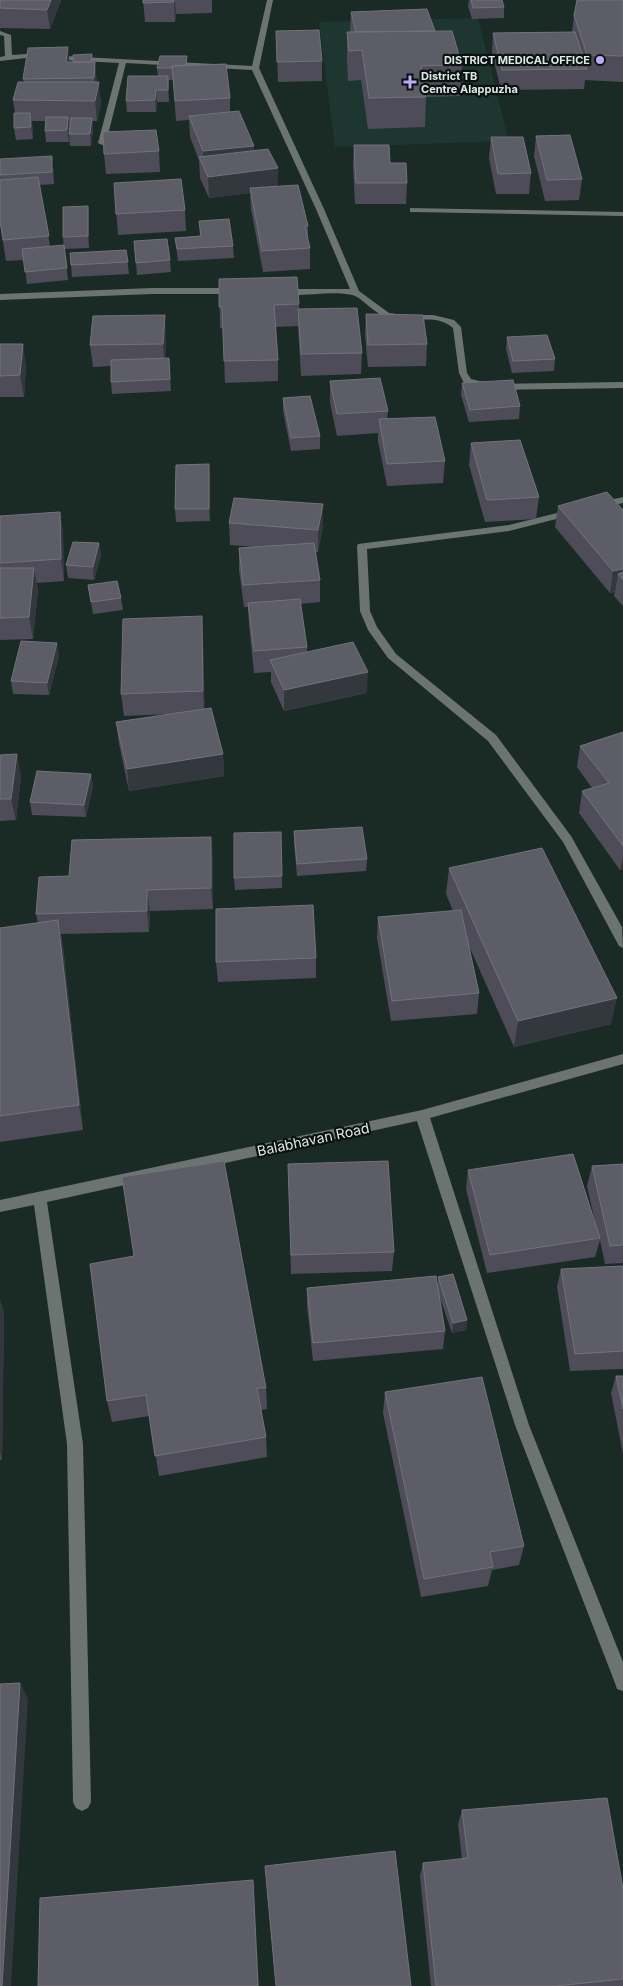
<svg xmlns="http://www.w3.org/2000/svg" width="623" height="1986" viewBox="0 0 623 1986" font-family="Inter,sans-serif">
<style>
.built{fill:#1d3630}
.lines{fill:none;stroke-linecap:round;stroke-linejoin:round}
.minor{fill:#6c7472;fill-rule:evenodd}
.wall{fill:#4e4c59}
.shaded-wall{fill:#33383e}
.building{fill:#5d5d68;stroke:#72727b}
.poi-dot{fill:#bda9f5;stroke:#0a1210;stroke-width:2}
.labels{text-anchor:middle;dominant-baseline:central;stroke-width:4.5;stroke-linejoin:round;paint-order:stroke}
.far-poi-label{font-size:11px;font-weight:bold;fill:#dee8e5;stroke:#0a1210;text-anchor:end}
.street-label{font-size:14px;fill:#dee8e5;stroke:#0a1210}
</style>
<rect width="100%" height="100%" fill="#1a2b26"/>
<path class="built" d="M 478,18 L 509,141 L 335,147 L 319,22 Z"/>
<g class="lines">
<path class="minor" d="M 267,0 L 273,0 L 259,68 L 324,209 L 359,291 L 389,313 L 404,315 L 433,315 L 454,320 L 461,327 L 467,373 L 471,379 L 492,384 L 623,382 L 623,388 L 492,390 L 464,383 L 459,373 L 453,328 C 436,313 414,323 394,320 C 374,316 363,297 352,295 C 330,290 301,298 279,294 L 279,290 L 282,289 L 350,289 L 316,209 L 252,70 L 126,63 L 106,143 L 102,145 L 98,143 L 119,63 L 26,58 L 0,61 L 0,57 L 5,56 L 4,36 L 0,35 L 0,31 L 11,35 L 12,55 L 26,54 L 252,66 Z
M 410,208 L 623,212 L 623,216 L 413,212 L 410,212 Z
M 152,288 L 235,288 L 239,291 L 235,294 L 152,294 L 0,300 L 0,294 Z
M 623,497 L 623,503 L 600,508 L 595,505 L 597,503 Z
M 573,509 L 576,510 L 576,514 L 509,531 L 367,549 L 370,611 L 377,627 L 396,654 L 496,735 L 571,836 L 622,927 L 623,948 L 619,946 L 563,842 L 488,741 L 388,658 L 368,630 L 360,611 L 357,546 L 358,544 L 509,525 Z
M 623,1054 L 623,1064 L 430,1118 L 529,1425 L 623,1662 L 623,1691 L 617,1689 L 615,1683 L 515,1425 L 417,1121 L 47,1202 L 83,1444 L 91,1802 L 88,1808 L 82,1811 L 76,1808 L 73,1802 L 67,1444 L 34,1205 L 0,1212 L 0,1200 L 422,1110 Z"/>
</g>
<path class="wall" d="M 0,0 L 61,0 L 50,29 L 0,28 Z
M 143,0 L 212,0 L 212,13 L 176,14 L 175,22 L 145,22 Z
M 469,0 L 502,0 L 504,7 L 504,18 L 472,19 L 468,6 Z
M 623,0 L 623,82 L 585,80 L 584,89 L 501,90 L 492,53 L 493,33 L 572,32 L 574,15 Z
M 351,12 L 435,31 L 462,65 L 460,96 L 426,97 L 425,127 L 368,129 L 361,80 L 348,81 L 347,62 L 347,32 L 350,32 Z
M 276,31 L 322,61 L 322,81 L 278,82 Z
M 70,62 L 93,62 L 101,103 L 97,121 L 92,121 L 93,129 L 91,146 L 70,146 L 69,137 L 69,142 L 46,142 L 45,131 L 46,121 L 32,121 L 33,139 L 16,140 L 14,128 L 15,113 L 13,100 L 24,82 L 23,79 Z
M 188,65 L 230,98 L 230,112 L 254,146 L 254,150 L 278,186 L 308,226 L 308,240 L 310,248 L 310,269 L 263,272 L 251,209 L 250,193 L 209,198 L 200,178 L 199,160 L 190,137 L 189,120 L 176,121 L 173,80 L 169,80 L 169,102 L 157,102 L 156,112 L 127,112 L 126,101 L 158,76 L 157,68 Z
M 536,136 L 582,179 L 579,200 L 545,201 L 534,156 Z
M 491,137 L 531,173 L 529,194 L 496,194 L 489,158 Z
M 354,145 L 390,163 L 407,183 L 406,204 L 355,204 L 353,166 Z
M 159,151 L 160,172 L 106,174 L 104,154 Z
M 0,159 L 53,168 L 54,184 L 40,185 L 50,246 L 64,245 L 68,280 L 27,284 L 24,260 L 6,261 L 0,222 Z
M 114,183 L 185,210 L 186,231 L 118,235 Z
M 88,206 L 89,218 L 89,248 L 64,249 L 63,237 Z
M 199,221 L 233,246 L 234,258 L 178,261 L 175,238 L 200,237 Z
M 134,241 L 170,260 L 171,272 L 137,275 Z
M 126,250 L 129,274 L 72,277 L 71,265 Z
M 219,279 L 299,304 L 299,309 L 362,353 L 361,374 L 301,376 L 298,326 L 275,327 L 278,360 L 278,381 L 225,383 L 223,328 L 220,328 Z
M 366,314 L 427,344 L 426,366 L 368,367 L 365,336 Z
M 166,336 L 165,358 L 169,358 L 171,391 L 112,394 L 111,382 L 111,366 L 93,367 L 90,345 Z
M 507,337 L 555,359 L 554,371 L 512,373 L 506,349 Z
M 0,344 L 26,365 L 24,397 L 0,397 Z
M 330,381 L 388,411 L 387,419 L 445,461 L 443,483 L 387,486 L 378,441 L 378,433 L 337,436 L 330,403 Z
M 462,383 L 520,406 L 519,419 L 469,422 L 461,395 Z
M 283,398 L 320,436 L 320,449 L 291,451 L 283,411 Z
M 471,443 L 539,497 L 536,519 L 485,522 L 469,465 Z
M 210,476 L 210,521 L 176,522 L 175,509 Z
M 323,504 L 323,526 L 318,552 L 315,552 L 320,580 L 320,602 L 300,604 L 307,647 L 307,652 L 367,693 L 284,711 L 271,682 L 271,672 L 254,673 L 249,625 L 248,607 L 244,607 L 239,570 L 239,548 L 255,547 L 230,545 L 229,523 Z
M 558,506 L 623,510 L 623,606 L 614,596 L 615,592 L 610,593 L 555,527 Z
M 60,512 L 63,534 L 64,581 L 37,583 L 38,590 L 33,639 L 0,640 L 0,516 Z
M 99,543 L 101,556 L 94,580 L 68,578 L 66,565 Z
M 88,585 L 121,598 L 123,610 L 93,614 Z
M 203,638 L 204,709 L 223,754 L 224,776 L 129,791 L 119,744 L 116,722 L 173,714 L 124,716 L 121,694 Z
M 59,655 L 49,695 L 13,694 L 11,681 Z
M 623,732 L 623,869 L 620,870 L 579,813 L 582,791 L 592,788 L 577,767 L 580,746 Z
M 0,755 L 21,776 L 16,820 L 0,821 Z
M 91,774 L 93,786 L 86,817 L 32,815 L 30,802 Z
M 294,831 L 367,859 L 366,871 L 297,876 L 294,843 Z
M 281,832 L 282,888 L 235,890 L 234,878 Z
M 213,858 L 213,909 L 150,911 L 149,932 L 61,934 L 63,947 L 83,1130 L 0,1142 L 0,928 L 38,923 L 36,914 L 69,876 Z
M 449,868 L 611,1024 L 514,1047 L 469,946 L 479,993 L 477,1014 L 391,1021 L 377,938 L 378,917 L 453,911 L 446,894 Z
M 316,958 L 316,978 L 218,982 L 216,962 Z
M 288,1164 L 394,1252 L 392,1271 L 291,1274 Z
M 623,1164 L 623,1263 L 605,1264 L 600,1240 L 595,1257 L 487,1273 L 466,1189 L 468,1170 L 596,1226 L 587,1186 L 592,1166 Z
M 90,1264 L 266,1388 L 267,1409 L 261,1410 L 266,1437 L 267,1457 L 159,1476 L 149,1416 L 112,1422 L 107,1401 Z
M 623,1266 L 623,1369 L 570,1371 L 557,1287 L 561,1269 Z
M 438,1277 L 467,1320 L 466,1330 L 452,1333 L 439,1295 L 445,1331 L 443,1349 L 313,1361 L 307,1306 L 307,1288 L 438,1284 Z
M 0,1300 L 4,1313 L 2,1459 L 0,1460 Z
M 616,1376 L 623,1376 L 623,1454 L 611,1393 Z
M 385,1392 L 524,1546 L 519,1565 L 492,1570 L 488,1586 L 421,1597 L 383,1413 Z
M 462,1810 L 623,1889 L 623,1986 L 431,1986 L 420,1876 L 423,1863 L 462,1859 L 458,1824 Z"/>
<path class="shaded-wall" d="M 51,0 L 61,0 L 50,29 L 47,10 Z
M 174,0 L 175,0 L 176,14 L 175,22 Z
M 68,47 L 70,67 L 66,62 Z
M 95,62 L 97,82 L 96,99 L 94,78 Z
M 168,76 L 169,87 L 169,102 L 168,90 Z
M 99,82 L 101,103 L 97,121 L 95,101 Z
M 156,90 L 157,102 L 156,112 L 155,100 Z
M 30,113 L 32,124 L 33,139 L 31,127 Z
M 68,117 L 70,128 L 69,142 L 67,130 Z
M 92,118 L 93,129 L 91,146 L 90,134 Z
M 254,146 L 255,166 L 204,168 L 203,151 Z
M 278,168 L 278,189 L 250,188 L 250,193 L 209,198 L 208,177 Z
M 88,206 L 89,218 L 89,248 L 88,236 Z
M 165,315 L 166,336 L 165,365 L 163,344 Z
M 23,344 L 26,365 L 24,397 L 20,375 Z
M 209,464 L 210,476 L 210,521 L 209,509 Z
M 323,504 L 323,526 L 318,552 L 318,530 Z
M 60,512 L 63,534 L 64,581 L 61,559 Z
M 99,543 L 101,556 L 94,580 L 93,567 Z
M 34,568 L 38,590 L 33,639 L 29,617 Z
M 623,569 L 623,580 L 618,574 L 615,592 L 610,593 L 613,571 Z
M 202,616 L 203,638 L 205,713 L 203,691 Z
M 57,643 L 59,655 L 49,695 L 47,683 Z
M 368,672 L 367,693 L 284,711 L 284,690 Z
M 17,754 L 21,776 L 16,820 L 11,799 Z
M 223,754 L 224,776 L 129,791 L 127,769 Z
M 91,774 L 93,786 L 86,817 L 84,805 Z
M 211,837 L 213,858 L 213,909 L 211,888 Z
M 623,857 L 623,869 L 620,870 Z
M 147,890 L 150,911 L 149,932 L 147,911 Z
M 58,920 L 63,947 L 83,1130 L 79,1105 Z
M 617,998 L 611,1024 L 514,1047 L 518,1021 Z
M 0,1300 L 4,1313 L 2,1459 L 0,1453 Z
M 467,1320 L 466,1330 L 452,1333 L 453,1323 Z
M 20,1683 L 28,1699 L 11,1986 L 2,1986 Z
M 253,1880 L 254,1893 L 259,1986 L 258,1986 Z"/>
<path class="building" d="M 0,0 L 51,0 L 47,10 L 0,8 Z
M 143,0 L 174,0 L 174,2 L 143,3 Z
M 471,0 L 502,0 L 504,7 L 473,8 Z
M 577,0 L 623,0 L 623,56 L 587,55 L 574,15 Z
M 427,9 L 435,31 L 356,32 L 351,12 Z
M 319,30 L 322,61 L 277,62 L 276,31 Z
M 452,31 L 462,65 L 421,66 L 426,97 L 369,98 L 362,50 L 349,51 L 347,32 Z
M 575,32 L 587,69 L 502,70 L 493,33 Z
M 68,47 L 66,62 L 95,62 L 94,78 L 23,79 L 28,48 Z
M 92,54 L 91,62 L 73,62 L 73,55 Z
M 160,56 L 187,56 L 186,65 L 172,66 L 173,68 L 157,68 Z
M 226,64 L 230,98 L 175,101 L 172,66 Z
M 128,76 L 168,76 L 168,90 L 156,90 L 155,100 L 126,101 Z
M 18,82 L 99,82 L 95,101 L 13,100 Z
M 239,111 L 254,146 L 203,151 L 189,116 Z
M 14,113 L 30,113 L 31,127 L 14,128 Z
M 46,117 L 68,117 L 67,130 L 45,131 Z
M 71,118 L 92,118 L 90,134 L 69,134 Z
M 156,130 L 159,151 L 104,154 L 103,132 Z
M 570,135 L 582,179 L 547,180 L 536,136 Z
M 491,137 L 523,137 L 531,173 L 498,174 Z
M 354,145 L 389,145 L 390,163 L 406,163 L 407,183 L 356,183 Z
M 268,149 L 278,168 L 208,177 L 199,157 Z
M 52,156 L 52,172 L 0,175 L 0,159 Z
M 38,177 L 49,236 L 3,240 L 0,221 L 0,180 Z
M 181,179 L 185,210 L 116,214 L 114,183 Z
M 298,185 L 308,226 L 305,226 L 310,248 L 262,251 L 250,188 Z
M 88,206 L 88,236 L 63,237 L 63,207 Z
M 229,219 L 233,246 L 177,249 L 175,238 L 201,236 L 199,221 Z
M 167,239 L 170,260 L 136,263 L 134,241 Z
M 64,245 L 67,268 L 25,272 L 22,249 Z
M 126,250 L 128,262 L 71,265 L 70,253 Z
M 297,277 L 299,304 L 274,305 L 278,360 L 224,361 L 222,307 L 219,307 L 219,279 Z
M 357,308 L 362,353 L 301,354 L 298,309 Z
M 366,314 L 423,315 L 427,344 L 368,345 Z
M 165,315 L 163,344 L 90,345 L 93,316 Z
M 547,335 L 555,359 L 513,361 L 507,337 Z
M 0,344 L 23,344 L 20,375 L 0,376 Z
M 169,358 L 170,379 L 111,382 L 111,360 Z
M 380,378 L 388,411 L 337,414 L 330,381 Z
M 513,380 L 520,406 L 470,410 L 462,383 Z
M 310,396 L 320,436 L 291,438 L 283,398 Z
M 435,417 L 445,461 L 387,464 L 379,419 Z
M 520,440 L 539,497 L 487,500 L 471,443 Z
M 209,464 L 209,509 L 175,509 L 176,465 Z
M 607,492 L 623,510 L 623,569 L 613,571 L 558,506 Z
M 234,498 L 323,504 L 318,530 L 229,523 Z
M 60,512 L 61,559 L 0,563 L 0,516 Z
M 73,542 L 99,543 L 93,567 L 66,565 Z
M 314,543 L 320,580 L 243,585 L 239,548 Z
M 0,568 L 34,568 L 29,617 L 0,618 Z
M 623,572 L 623,580 L 618,574 Z
M 117,581 L 121,598 L 91,602 L 88,585 Z
M 300,599 L 307,647 L 254,651 L 248,603 Z
M 202,616 L 203,691 L 121,694 L 123,619 Z
M 21,641 L 57,643 L 47,683 L 11,681 Z
M 353,642 L 368,672 L 284,690 L 270,660 Z
M 211,708 L 223,754 L 127,769 L 116,722 Z
M 623,732 L 623,846 L 582,791 L 609,783 L 580,746 Z
M 17,754 L 11,799 L 0,799 L 0,755 Z
M 37,771 L 91,774 L 84,805 L 30,802 Z
M 362,827 L 367,859 L 297,864 L 294,831 Z
M 281,832 L 282,876 L 234,878 L 234,833 Z
M 211,837 L 211,888 L 147,890 L 147,911 L 36,914 L 39,877 L 69,876 L 72,840 Z
M 542,848 L 617,998 L 518,1021 L 449,868 Z
M 313,905 L 316,958 L 216,962 L 216,909 Z
M 461,910 L 479,993 L 392,1001 L 378,917 Z
M 58,920 L 79,1105 L 0,1116 L 0,928 Z
M 573,1154 L 600,1238 L 490,1255 L 468,1170 Z
M 224,1161 L 266,1388 L 257,1388 L 266,1437 L 155,1456 L 146,1395 L 107,1401 L 90,1264 L 134,1256 L 122,1177 Z
M 388,1161 L 394,1252 L 291,1255 L 288,1164 Z
M 623,1164 L 623,1245 L 610,1246 L 592,1166 Z
M 623,1266 L 623,1351 L 575,1354 L 561,1269 Z
M 453,1274 L 467,1320 L 453,1323 L 438,1277 Z
M 436,1276 L 445,1331 L 313,1343 L 307,1288 Z
M 616,1376 L 623,1376 L 623,1409 Z
M 482,1377 L 524,1546 L 490,1552 L 493,1567 L 424,1579 L 385,1392 Z
M 20,1683 L 2,1986 L 0,1986 L 0,1684 Z
M 607,1798 L 623,1889 L 623,1979 L 556,1986 L 436,1986 L 423,1863 L 468,1858 L 462,1810 Z
M 395,1851 L 411,1986 L 276,1986 L 265,1866 Z
M 253,1880 L 258,1986 L 38,1986 L 40,1898 Z"/>
<g class="poi-dot">
<circle cx="600" cy="60" r="5"/>
<path d="M407.5 74.5h5v5h5v5h-5v5h-5v-5h-5v-5h5z"/>
</g>
<g class="labels">
<g class="far-poi-label">
<text x="590" y="60">DISTRICT MEDICAL OFFICE</text>
<text x="421" y="76" text-anchor="start">District TB<tspan x="421" dy="13">Centre Alappuzha</tspan></text>
</g>
<g class="street-label">
<text transform="translate(313 1139) rotate(-12)">Balabhavan Road</text>
</g>
</g>
</svg>
